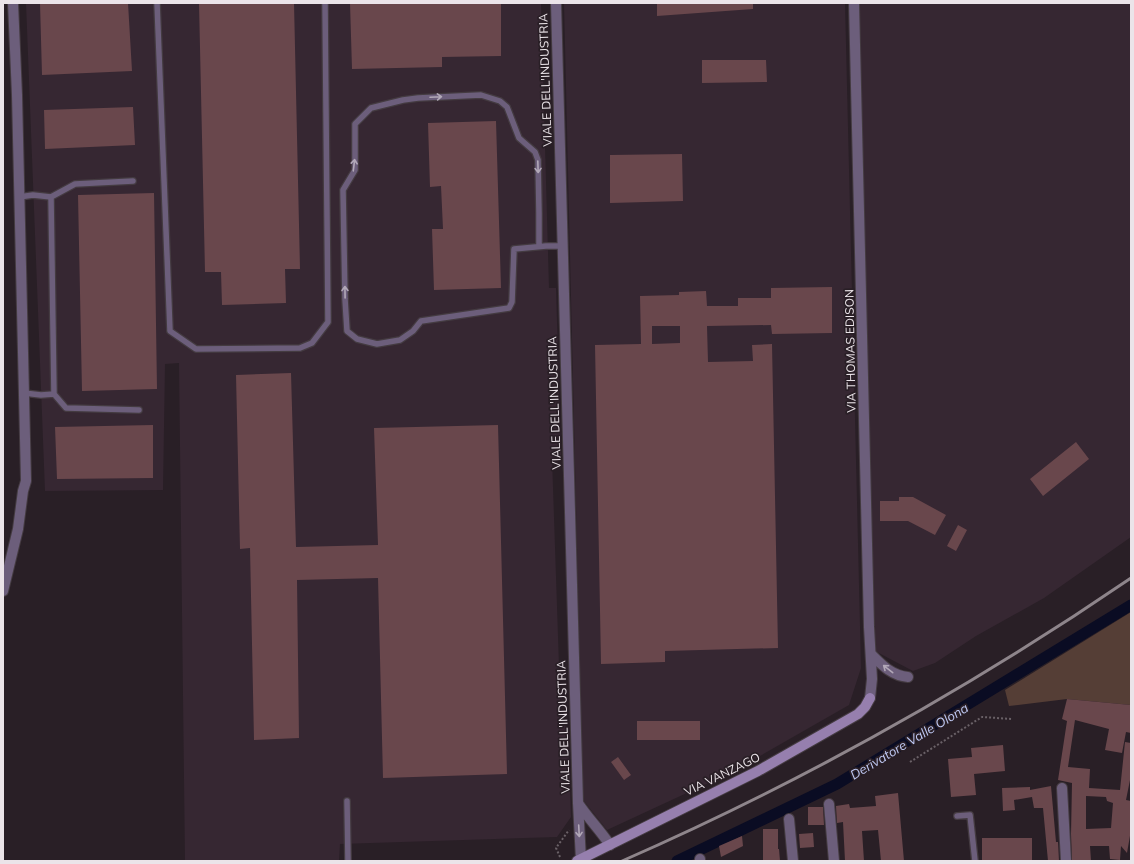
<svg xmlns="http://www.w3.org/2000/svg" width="1134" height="864" viewBox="0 0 1134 864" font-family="Mulish,sans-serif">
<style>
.built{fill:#362732}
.green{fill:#553e36}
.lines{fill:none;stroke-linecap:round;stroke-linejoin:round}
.canal{stroke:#0a0c23;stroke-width:11}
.building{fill:#69474c;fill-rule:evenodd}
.lane-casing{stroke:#443b41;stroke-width:8}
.street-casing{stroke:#443b41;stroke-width:12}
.secondary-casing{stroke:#443b41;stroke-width:12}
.path{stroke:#6a6167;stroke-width:2;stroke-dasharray:2 2;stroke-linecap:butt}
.lane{stroke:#6c5e7b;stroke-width:5.5}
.street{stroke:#6c5e7b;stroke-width:10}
.secondary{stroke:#967fae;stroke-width:10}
.rail{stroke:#8e858b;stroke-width:3}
.oneway{stroke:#b2a8b8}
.labels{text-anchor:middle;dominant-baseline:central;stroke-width:3.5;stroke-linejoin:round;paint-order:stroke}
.street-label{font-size:12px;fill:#ebe4e9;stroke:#291f26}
.water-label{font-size:13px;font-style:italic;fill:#c0caf5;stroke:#291f26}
</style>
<rect width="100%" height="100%" fill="#291f26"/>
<path class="built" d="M 26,3 L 541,3 L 549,288 L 556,288 L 561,458 L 552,458 L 561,725 L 568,726 L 571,817 L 557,837 L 340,844 L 339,861 L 185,861 L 179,363 L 165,364 L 163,490 L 45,491 Z
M 564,3 L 845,3 L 861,668 L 849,705 L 732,772 L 607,830 L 583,800 Z
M 858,3 L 1131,3 L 1131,537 L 1044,598 L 976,636 L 935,663 L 913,671 L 875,651 Z"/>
<path class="green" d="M 1131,612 L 1131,705 L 1067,699 L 1009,706 L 1005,690 Z"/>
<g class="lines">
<path class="canal" d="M 677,861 L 837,784 L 1131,605"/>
</g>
<path class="building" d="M 40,3 L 128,3 L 132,71 L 42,75 Z
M 199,3 L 294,3 L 300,269 L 285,269 L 286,303 L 222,305 L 221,272 L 205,272 Z
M 350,3 L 501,3 L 501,56 L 442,57 L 442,67 L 352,69 Z
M 657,3 L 753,3 L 753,9 L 657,16 Z
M 702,60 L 766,60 L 767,82 L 702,83 Z
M 133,107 L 135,145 L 45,149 L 44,110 Z
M 496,121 L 501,288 L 434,290 L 432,229 L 443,229 L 441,186 L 430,187 L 428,123 Z
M 682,154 L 683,201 L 610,203 L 610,155 Z
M 154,193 L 157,389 L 82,391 L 78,195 Z
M 832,287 L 832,333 L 772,334 L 771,325 L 707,326 L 708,362 L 753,361 L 752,345 L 772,344 L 778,648 L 665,651 L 665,662 L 601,664 L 595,345 L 641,344 L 640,296 L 679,295 L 679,292 L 706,291 L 707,306 L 738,306 L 738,298 L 771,298 L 771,288 ZM 652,326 L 680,326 L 680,343 L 652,344 Z
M 291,373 L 296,547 L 378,545 L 374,428 L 498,425 L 507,774 L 383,778 L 378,578 L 297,580 L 299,738 L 254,740 L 250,548 L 240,549 L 236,375 Z
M 153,425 L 153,478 L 57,479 L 55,427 Z
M 1076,442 L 1089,459 L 1043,496 L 1030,479 Z
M 899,497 L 913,497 L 946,515 L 935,535 L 908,521 L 880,521 L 880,501 L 899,501 Z
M 958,525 L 967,530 L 956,551 L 947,546 Z
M 1067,699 L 1131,705 L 1131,733 L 1126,732 L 1122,753 L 1105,750 L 1109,729 L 1075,720 L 1068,767 L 1090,769 L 1089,788 L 1120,790 L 1125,742 L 1131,743 L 1131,775 L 1126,800 L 1131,801 L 1131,830 L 1127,853 L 1121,846 L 1120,860 L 1110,859 L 1109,846 L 1090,846 L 1091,861 L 1072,861 L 1071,834 L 1072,783 L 1058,780 L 1067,721 L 1062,719 ZM 1086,796 L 1106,797 L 1107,801 L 1113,803 L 1111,828 L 1086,829 Z
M 637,721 L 700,721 L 700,740 L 637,740 Z
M 1003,745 L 1005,771 L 974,774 L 976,795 L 951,797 L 948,759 L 972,757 L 971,748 Z
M 618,757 L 631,775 L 624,780 L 611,762 Z
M 1051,786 L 1056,842 L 1058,842 L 1059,861 L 1048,861 L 1043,808 L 1034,808 L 1032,797 L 1014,800 L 1015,810 L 1003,811 L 1002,788 L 1030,787 L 1030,790 Z
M 898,793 L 904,861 L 881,861 L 878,830 L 862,831 L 864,861 L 845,861 L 843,822 L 837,823 L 836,806 L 849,804 L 850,808 L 876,806 L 875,796 Z
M 808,807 L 823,807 L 824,825 L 808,825 Z
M 763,829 L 778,829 L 778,849 L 779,849 L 780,861 L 763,861 Z
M 813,833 L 814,847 L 800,848 L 799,834 Z
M 742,836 L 743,846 L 721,857 L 719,846 Z
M 982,838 L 1032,838 L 1032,861 L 982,861 Z"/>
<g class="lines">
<g class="lane-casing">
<path id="lane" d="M 157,3 L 170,331 L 196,349 L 300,348 L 312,343 L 328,322 L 325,3
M 19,197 L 33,195 L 51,197 L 54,394 L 41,395 L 24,393
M 51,197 L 75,184 L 133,181
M 539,246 L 539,213 L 538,160 L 535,152 L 519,138 L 507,107 L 500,101 L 481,95 L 418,98 L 403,100 L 371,108 L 355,124 L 355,170 L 343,190 L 345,299 L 347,331 L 357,339 L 377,344 L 400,340 L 413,331 L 421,321 L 509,308 L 512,302 L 514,249 L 546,246 L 563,246
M 54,394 L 66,408 L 139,410
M 347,801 L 348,861
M 957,816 L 970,815 L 975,861"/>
</g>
<g class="street-casing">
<path id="street" d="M 556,3 L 578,803 L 581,860
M 854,3 L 869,627 L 872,679 L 870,698
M 3,591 L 18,529 L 23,491 L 26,481 L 17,95 L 13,3
M 871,654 C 882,665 892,676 908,677
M 1062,788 L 1066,861
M 578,803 C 588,818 600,830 610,845
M 829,804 L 834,861
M 789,819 L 793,861
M 700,859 L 700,861"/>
</g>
<g class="secondary-casing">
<path id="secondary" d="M 577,861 L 758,771 L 858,714 L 865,707 L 870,698"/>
</g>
<path class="path" d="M 910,762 L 982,717 L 1012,719
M 560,857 L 556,848 L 569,830"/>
<use href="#lane" class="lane"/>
<use href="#street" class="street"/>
<use href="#secondary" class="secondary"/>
<path class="rail" d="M 622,861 C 800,783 970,688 1131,578"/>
</g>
<defs><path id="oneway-shaft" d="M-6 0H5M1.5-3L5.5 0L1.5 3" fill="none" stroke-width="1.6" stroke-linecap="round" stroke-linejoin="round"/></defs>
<g class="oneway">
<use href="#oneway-shaft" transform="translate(436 97) rotate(-3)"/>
<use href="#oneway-shaft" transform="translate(354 165) rotate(-83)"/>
<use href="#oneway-shaft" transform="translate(538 167) rotate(88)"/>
<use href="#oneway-shaft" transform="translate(345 292) rotate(-91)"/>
<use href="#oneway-shaft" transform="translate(888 669) rotate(-142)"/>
<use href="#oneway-shaft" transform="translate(579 831) rotate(87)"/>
</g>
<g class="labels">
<g class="street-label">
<text transform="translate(545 80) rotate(-92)">VIALE DELL'INDUSTRIA</text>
<text transform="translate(850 351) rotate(-91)">VIA THOMAS EDISON</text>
<text transform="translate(554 403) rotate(-92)">VIALE DELL'INDUSTRIA</text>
<text transform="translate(563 727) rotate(-92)">VIALE DELL'INDUSTRIA</text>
<text transform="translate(722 774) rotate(-26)">VIA VANZAGO</text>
</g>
<g class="water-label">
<text transform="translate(909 741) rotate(-31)">Derivatore Valle Olona</text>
</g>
</g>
<rect width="1134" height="864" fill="none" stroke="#ebe4e9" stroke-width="8"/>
</svg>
